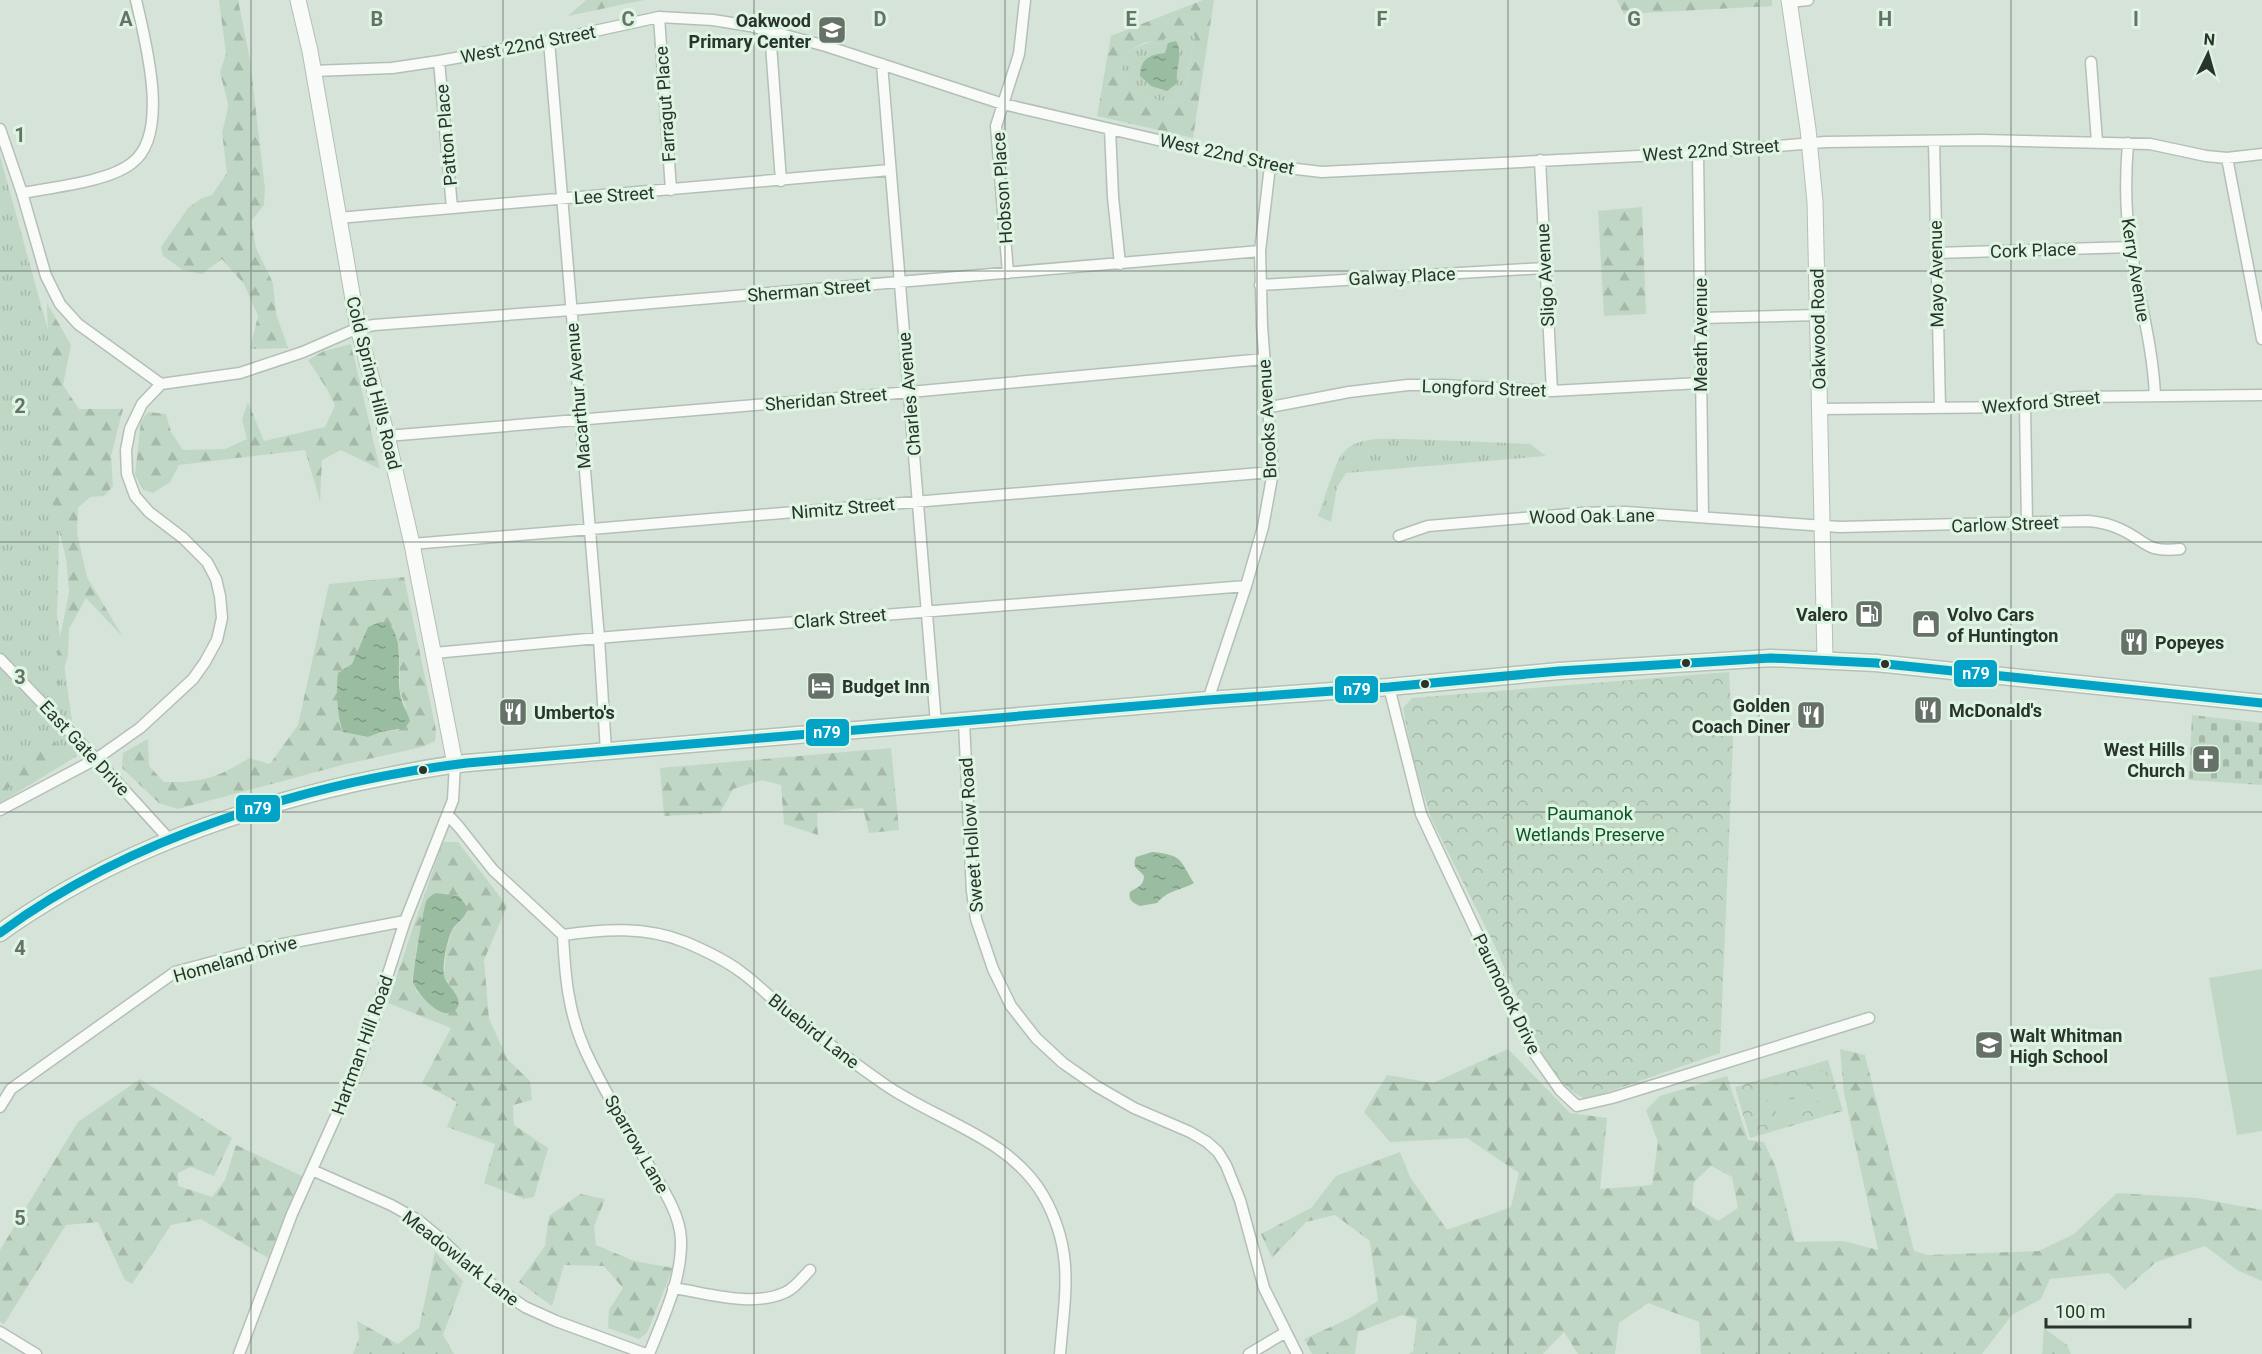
<svg xmlns="http://www.w3.org/2000/svg" width="2262" height="1354" viewBox="0 0 2262 1354" font-family="Roboto,sans-serif">
<style>
.grass{fill:url(#grass-tufts)}
.forest{fill:url(#forest-firs);fill-rule:evenodd}
.cemetery{fill:url(#cemetery-stones)}
.park{fill:url(#park-crowns)}
.pitch{fill:#c1d7c5}
.water{fill:url(#water-ripples)}
.lines{fill:none;stroke-linecap:round;stroke-linejoin:round}
.street-casing{stroke:#b5bfb7;stroke-width:13}
.secondary-casing{stroke:#b5bfb7;stroke-width:17}
.primary-casing{stroke:#b5bfb7;stroke-width:19}
.street{stroke:#f9fbf9;stroke-width:10}
.secondary{stroke:#f9fbf9;stroke-width:15}
.primary{stroke:#f9fbf9;stroke-width:16}
.bus-1-casing{stroke:#def5e2;stroke-width:14}
.bus-1{stroke:#02a3c6;stroke-width:9}
.grid{fill:none;stroke:#667168;stroke-width:1.5;stroke-opacity:0.55}
.bus-dot{fill:#2a332c;stroke:#def5e2;stroke-width:2}
.labels{text-anchor:middle;dominant-baseline:central;stroke-width:6;stroke-linejoin:round;paint-order:stroke}
.poi-label{font-size:18px;font-weight:bold;fill:#2a332c;stroke:#def5e2;text-anchor:start}
.street-label{font-size:18px;fill:#2a332c;stroke:#def5e2}
.park-label{font-size:18px;fill:#0d5428;stroke:#def5e2}
.grid-label{font-size:20px;text-anchor:middle;font-weight:bold;fill:#667168;stroke:#def5e2;stroke-width:6;stroke-linejoin:round;paint-order:stroke}
.line-badge{stroke:#def5e2;stroke-width:2}
.badge-label{font-size:16px;text-anchor:middle;font-weight:bold;fill:#fff}
</style>
<defs>
<pattern id="grass-tufts" width="24" height="20" patternUnits="userSpaceOnUse" patternTransform="scale(1.5)"><rect width="24" height="20" fill="#c1d7c5"/><path d="M3 7l-1-3M5 7V3M7 7l1-3M15 17l-1-3M17 17v-4M19 17l1-3" fill="none" stroke="#a6b9a9"/></pattern>
<pattern id="forest-firs" width="22" height="20" patternUnits="userSpaceOnUse" patternTransform="scale(1.5)"><rect width="22" height="20" fill="#c1d7c5"/><path d="M5 1l3.5 6h-7zM16 11l3.5 6h-7z" fill="#a6b9a9"/></pattern>
<pattern id="cemetery-stones" width="16" height="16" patternUnits="userSpaceOnUse" patternTransform="scale(1.5)"><rect width="16" height="16" fill="#c1d7c5"/><path d="M2 7V4a2 2 0 0 1 4 0v3zM10 15v-3a2 2 0 0 1 4 0v3z" fill="#a6b9a9"/></pattern>
<pattern id="park-crowns" width="20" height="18" patternUnits="userSpaceOnUse" patternTransform="scale(1.5)"><rect width="20" height="18" fill="#c1d7c5"/><path d="M2 6a3 3 0 1 1 6 0M12 15a3 3 0 1 1 6 0" fill="none" stroke="#a6b9a9"/></pattern>
<pattern id="water-ripples" width="26" height="14" patternUnits="userSpaceOnUse" patternTransform="scale(1.5)"><rect width="26" height="14" fill="#9abca1"/><path d="M2 4q2-2 4 0t4 0M15 11q2-2 4 0t4 0" fill="none" stroke="#7e9983"/></pattern>
</defs>
<rect width="100%" height="100%" fill="#d6e3d8"/>
<path class="grass" d="M 1181,30 L 1195,36 L 1182,100 L 1169,104 L 1131,90 L 1121,72 L 1128,52 C 1145,42 1163,39 1181,30 Z
M 0,156 L 56,359 L 59,537 L 57,615 L 77,756 L 0,803 Z
M 1409,439 L 1530,444 L 1546,456 L 1346,473 L 1337,487 L 1331,522 L 1318,516 C 1323,504 1335,462 1342,454 C 1356,435 1388,439 1409,439 Z"/>
<path class="forest" d="M 219,0 L 238,0 L 250,60 L 265,189 L 264,205 L 251,221 L 256,248 L 273,283 L 276,314 L 288,348 L 250,349 L 258,316 L 244,284 L 222,259 L 202,274 L 183,270 L 163,256 L 161,247 L 188,208 L 202,198 L 212,195 L 227,173 L 222,132 L 227,114 L 228,104 L 220,72 L 226,54 Z
M 586,0 L 644,0 L 568,16 Z
M 1203,0 L 1214,0 L 1193,138 L 1097,116 L 1111,36 ZM 1181,30 L 1195,36 L 1182,100 L 1169,104 L 1131,90 L 1121,72 L 1128,52 L 1143,43 L 1164,39 Z
M 1617,0 L 1772,0 L 1772,6 L 1624,14 Z
M 1642,207 L 1646,314 L 1604,316 L 1598,211 Z
M 47,303 L 71,345 L 63,385 L 79,409 L 123,409 L 111,456 L 113,486 L 104,496 L 90,497 L 78,508 L 77,533 L 87,577 L 123,637 L 86,598 L 69,629 L 68,655 L 58,691 L 58,648 L 69,592 L 66,559 L 53,505 Z
M 351,344 L 380,469 L 341,450 L 322,460 L 320,501 L 305,450 L 179,465 L 170,482 L 153,493 L 144,490 L 135,475 L 141,421 L 148,412 L 166,414 L 171,432 L 183,450 L 225,449 L 247,439 L 242,419 L 248,402 L 264,441 L 325,427 L 335,406 L 327,389 L 308,360 L 324,351 Z
M 404,577 L 436,730 L 435,741 L 422,747 L 346,764 L 178,809 L 159,803 L 122,768 L 123,753 L 148,739 L 149,766 L 164,782 C 202,783 217,778 249,758 L 270,764 L 298,725 L 329,584 ZM 380,622 L 399,647 L 400,692 L 406,708 L 399,730 L 381,732 L 368,737 L 343,732 L 340,726 L 345,669 L 352,664 L 368,627 Z
M 43,731 L 53,738 L 63,757 L 0,793 L 0,773 C 26,769 35,752 43,731 Z
M 891,748 L 899,830 L 869,833 L 863,808 L 817,813 L 818,835 L 784,824 L 781,785 L 762,780 L 733,789 L 720,813 L 664,816 L 660,768 Z
M 443,842 L 458,842 L 507,906 L 484,960 L 489,1019 L 508,1060 L 530,1081 L 532,1100 L 513,1105 L 514,1125 L 548,1148 L 534,1197 L 524,1199 L 484,1183 L 495,1144 L 447,1127 L 457,1102 L 422,1083 L 451,1028 L 388,1003 L 410,936 ZM 436,893 L 459,896 L 467,913 L 452,931 L 446,951 L 444,976 L 452,989 L 433,1007 L 417,992 L 412,980 L 417,944 L 420,938 L 426,903 Z
M 1508,1049 L 1570,1113 L 1607,1118 L 1600,1189 L 1652,1185 L 1658,1142 L 1646,1110 L 1660,1096 L 1727,1076 L 1748,1140 L 1764,1142 L 1776,1168 L 1795,1242 L 1843,1241 L 1878,1250 L 1844,1093 L 1840,1049 L 1865,1055 L 1914,1251 L 1928,1255 L 2039,1251 L 2074,1234 L 2117,1193 L 2197,1198 L 2262,1210 L 2262,1281 L 2237,1270 L 2205,1246 L 2156,1262 L 2125,1290 L 2109,1273 L 2050,1279 L 2041,1299 L 2012,1315 L 1982,1354 L 1701,1354 L 1699,1322 L 1648,1303 L 1619,1323 L 1615,1354 L 1578,1354 L 1564,1332 L 1543,1354 L 1408,1354 L 1413,1352 L 1417,1319 L 1402,1315 L 1358,1332 L 1355,1354 L 1312,1354 L 1304,1339 L 1348,1319 L 1378,1301 L 1370,1241 L 1335,1215 L 1306,1222 L 1272,1258 L 1261,1234 L 1311,1208 L 1336,1176 L 1400,1152 L 1410,1177 L 1447,1230 L 1511,1207 L 1519,1173 L 1467,1138 L 1390,1142 L 1364,1112 L 1387,1075 L 1433,1083 ZM 1711,1166 L 1732,1177 L 1738,1208 L 1718,1221 L 1692,1205 L 1694,1182 Z
M 140,1079 L 232,1138 L 214,1176 L 191,1167 L 178,1173 L 178,1186 L 212,1197 L 225,1180 L 236,1145 L 302,1176 L 268,1258 L 201,1219 L 171,1225 L 132,1284 L 125,1280 L 98,1222 L 66,1225 L 4,1324 L 0,1322 L 0,1250 L 78,1122 Z
M 580,1194 L 605,1199 L 594,1227 L 596,1245 L 634,1261 L 673,1268 L 647,1333 L 639,1339 L 608,1328 L 609,1310 L 623,1288 L 604,1266 L 564,1265 L 552,1306 L 519,1282 L 545,1246 L 549,1216 Z
M 435,1252 L 463,1281 L 443,1335 L 454,1354 L 353,1354 L 359,1338 L 357,1321 L 398,1344 L 419,1328 Z
M 2044,1328 L 2067,1345 L 2071,1354 L 2042,1354 Z"/>
<path class="cemetery" d="M 2192,715 L 2262,723 L 2262,785 L 2189,780 Z"/>
<path class="park" d="M 1729,672 L 1733,742 L 1720,1053 L 1588,1099 C 1569,1094 1557,1076 1545,1060 L 1494,944 L 1431,818 L 1413,760 L 1403,708 L 1412,698 Z
M 1828,1060 L 1843,1111 L 1750,1138 L 1735,1087 Z"/>
<path class="pitch" d="M 2262,969 L 2262,1131 L 2237,1135 L 2209,978 Z
M 1825,1070 L 1835,1103 L 1820,1108 L 1810,1074 Z
M 1804,1076 L 1814,1109 L 1799,1114 L 1789,1080 Z
M 1784,1082 L 1794,1115 L 1779,1120 L 1769,1087 Z
M 1763,1088 L 1773,1122 L 1758,1126 L 1748,1093 Z"/>
<path class="water" d="M 1176,41 C 1184,54 1175,68 1177,83 L 1167,91 L 1151,86 L 1140,76 C 1141,59 1148,55 1165,53 L 1168,43 Z
M 380,622 L 389,623 C 405,644 396,669 400,693 C 401,702 407,712 410,721 L 405,728 L 381,732 L 368,737 L 343,732 C 337,718 336,689 338,673 L 352,664 L 368,627 Z
M 1152,852 C 1184,855 1179,860 1194,883 C 1180,891 1169,889 1157,903 L 1140,906 C 1133,903 1128,900 1130,892 C 1137,887 1144,886 1144,876 C 1139,869 1131,868 1136,857 Z
M 436,893 L 459,896 L 468,908 C 466,918 457,922 452,930 C 447,941 442,964 444,975 C 445,985 464,996 457,1008 C 445,1026 417,994 413,982 C 412,977 423,910 426,902 C 428,897 432,895 436,893 Z"/>
<g class="lines">
<g class="street-casing">
<path id="street" d="M 1789,2 L 1808,0
M 659,17 L 671,190
M 770,31 L 781,181
M 549,41 L 599,638 L 606,751
M 439,61 L 452,208
M 2091,62 L 2097,142
M 882,64 L 936,724
M 313,71 L 392,68 L 439,61 L 549,41 L 659,17 L 713,20 L 750,26 L 826,46 L 1003,104 L 1270,166 L 1322,172 L 1698,153 L 1825,142 L 1982,140 L 2150,144 L 2206,156 L 2227,158 L 2262,154
M 0,129 L 22,193 L 46,276 L 60,304 L 78,324 L 161,384
M 1110,129 L 1113,197 L 1120,264
M 1934,141 L 1940,408
M 2128,143 C 2125,179 2125,213 2131,249 C 2139,298 2153,347 2155,396
M 1698,153 L 1703,517
M 2227,158 L 2262,339
M 1540,160 L 1552,391
M 22,193 C 53,187 108,182 132,163 C 171,134 145,40 136,0
M 338,218 L 890,170
M 1936,253 L 2131,247
M 1008,273 L 996,126 L 1019,54 L 1025,0
M 1260,285 L 1544,268
M 1701,318 L 1819,315
M 1270,407 L 1349,392 L 1408,385 L 1443,385 L 1552,391 L 1700,383
M 2025,407 L 2027,523
M 1820,409 L 2025,407 L 2053,399 L 2078,397 L 2262,395
M 387,436 L 910,392 L 1264,359
M 1399,536 L 1428,526 L 1582,513 L 1625,512 L 1840,527 L 2088,521 C 2099,522 2110,524 2120,529 C 2147,541 2145,553 2180,549
M 412,544 L 1273,472
M 434,653 L 609,637 L 1246,586
M 0,659 L 96,759 L 169,839
M 1389,687 L 1421,814 L 1532,1050 L 1560,1090 L 1577,1106 L 1612,1098 L 1869,1018
M 1208,700 L 1246,586 L 1263,527 L 1273,472 L 1262,326 L 1260,251 L 1270,166
M 964,722 L 972,891 L 976,919 L 993,969 L 1011,1006 L 1036,1038 L 1063,1063 L 1096,1086 L 1134,1108 L 1190,1132 L 1207,1142 L 1218,1152 L 1226,1165 L 1240,1200 L 1264,1288 L 1297,1354
M 0,810 L 96,759 L 140,728 L 193,679 L 205,662 L 217,640 L 222,618 L 220,596 L 216,579 L 207,562 L 183,538 L 149,512 L 135,496 L 127,474 L 126,450 L 130,429 L 142,404 L 161,384 L 240,373 L 303,352 L 358,328 L 374,325 L 571,310 L 1260,251
M 448,815 L 459,827 L 493,870 L 563,935 C 603,929 646,926 685,942 C 704,950 724,959 741,972 C 754,981 766,994 779,1004 C 813,1032 848,1059 884,1084 C 935,1120 1009,1137 1043,1195 C 1075,1251 1065,1293 1060,1354
M 563,935 C 565,975 568,1012 585,1050 C 603,1090 627,1128 649,1166 C 662,1188 680,1213 681,1240 C 682,1280 663,1318 649,1354
M 0,1107 L 11,1089 L 175,972 L 273,946 L 405,921
M 312,1170 L 391,1205 L 418,1220 L 441,1239 L 477,1274 L 525,1307 L 556,1321 L 646,1354
M 673,1288 C 708,1293 753,1308 786,1292 C 795,1288 803,1277 810,1270
M 0,1332 L 36,1354
M 239,1354 L 292,1214 L 358,1067 L 405,921 L 453,800 L 455,764
M 1249,1354 L 1286,1332"/>
</g>
<g class="secondary-casing">
<path id="secondary" d="M 298,0 L 310,51 L 358,328 L 387,436 L 412,544 L 455,764
M 1789,0 L 1808,129 L 1815,202 L 1825,659"/>
</g>
<g class="primary-casing">
<path id="primary" d="M 0,933 C 21,917 43,904 65,891 C 155,839 253,806 355,783 C 392,775 429,767 467,763 L 1208,700 L 1389,687 L 1559,671 L 1771,658 L 1876,663 L 2262,703"/>
</g>
<use href="#street" class="street"/>
<use href="#secondary" class="secondary"/>
<use href="#primary" class="primary"/>
<g class="bus-1-casing">
<path id="bus-1" d="M 0,933 C 128,838 309,782 467,763 L 1208,700 L 1389,687 L 1559,671 L 1771,658 L 1876,663 L 2262,703"/>
</g>
<use href="#bus-1" class="bus-1"/>
</g>
<path class="grid" d="M 251,0 L 251,1354M 503,0 L 503,1354M 754,0 L 754,1354M 1005,0 L 1005,1354M 1257,0 L 1257,1354M 1508,0 L 1508,1354M 1759,0 L 1759,1354M 2011,0 L 2011,1354M 0,271 L 2262,271M 0,542 L 2262,542M 0,812 L 2262,812M 0,1083 L 2262,1083"/>
<defs>
<g id="school-square" transform="scale(1.5)"><rect x="-9" y="-9" width="18" height="18" rx="4" fill="#667168" stroke="#def5e2"/><path d="M0-5L7-2L0 1L-7-2ZM-4 1L0 2.5L4 1V4Q0 6-4 4Z" fill="#fff"/></g>
<g id="fuel-square" transform="scale(1.5)"><rect x="-9" y="-9" width="18" height="18" rx="4" fill="#667168" stroke="#def5e2"/><path d="M-5.5-6h7V0h2V4h1.3V-2.5L3-4.5l.8-.8L6-3V5H2.5V1h-1V6h-7ZM-4.2-4.7v3.2H.2V-4.7Z" fill="#fff"/></g>
<g id="shop-square" transform="scale(1.5)"><rect x="-9" y="-9" width="18" height="18" rx="4" fill="#667168" stroke="#def5e2"/><path d="M-5-2.5h2.3a2.7 3.5 0 0 1 5.4 0H5L5.5 6h-11ZM-1.5-2.5h3a1.5 2.3 0 0 0-3 0Z" fill="#fff"/></g>
<g id="restaurant-square" transform="scale(1.5)"><rect x="-9" y="-9" width="18" height="18" rx="4" fill="#667168" stroke="#def5e2"/><path d="M-5-6h1v4h1v-4h1v4h1v-4h1v5L-1.5 .5V6h-2V.5L-5-1ZM5-6V6H3V1.5H1.5Q1.5-4 5-6Z" fill="#fff"/></g>
<g id="hotel-square" transform="scale(1.5)"><rect x="-9" y="-9" width="18" height="18" rx="4" fill="#667168" stroke="#def5e2"/><path d="M-6-4.5h1.5V1H6V5H4.5V3h-9V5H-6ZM-4 0a1.8 1.8 0 1 1 3.6 0ZM.5 0V-2.5h3Q6-2.5 6 0Z" fill="#fff"/></g>
<g id="church-square" transform="scale(1.5)"><rect x="-9" y="-9" width="18" height="18" rx="4" fill="#667168" stroke="#def5e2"/><path d="M-1.2-6h2.4v3.5h3.3v2.4h-3.3V6h-2.4V-.1h-3.3v-2.4h3.3Z" fill="#fff"/></g>
</defs>
<g fill-rule="evenodd">
<use href="#school-square" x="832" y="30"/>
<use href="#fuel-square" x="1869" y="614"/>
<use href="#shop-square" x="1926" y="624"/>
<use href="#restaurant-square" x="2134" y="642"/>
<use href="#hotel-square" x="821" y="686"/>
<use href="#restaurant-square" x="1928" y="710"/>
<use href="#restaurant-square" x="513" y="712"/>
<use href="#restaurant-square" x="1811" y="715"/>
<use href="#church-square" x="2206" y="759"/>
<use href="#school-square" x="1989" y="1045"/>
</g>
<g class="bus-dot">
<circle cx="1686" cy="663" r="5"/>
<circle cx="1885" cy="664" r="5"/>
<circle cx="1425" cy="684" r="5"/>
<circle cx="423" cy="770" r="5"/>
</g>
<g class="labels">
<g class="poi-label">
<text x="811" y="20" text-anchor="end">Oakwood<tspan x="811" dy="21">Primary Center</tspan></text>
<text x="1848" y="614" text-anchor="end">Valero</text>
<text x="1947" y="614">Volvo Cars<tspan x="1947" dy="21">of Huntington</tspan></text>
<text x="2155" y="642">Popeyes</text>
<text x="842" y="686">Budget Inn</text>
<text x="1790" y="705" text-anchor="end">Golden<tspan x="1790" dy="21">Coach Diner</tspan></text>
<text x="1949" y="710">McDonald's</text>
<text x="534" y="712">Umberto's</text>
<text x="2185" y="749" text-anchor="end">West Hills<tspan x="2185" dy="21">Church</tspan></text>
<text x="2010" y="1035">Walt Whitman<tspan x="2010" dy="21">High School</tspan></text>
</g>
<g class="street-label">
<text transform="translate(528 44) rotate(-11)">West 22nd Street</text>
<text transform="translate(665 104) rotate(-94)">Farragut Place</text>
<text transform="translate(446 135) rotate(-95)">Patton Place</text>
<text transform="translate(1711 150) rotate(-4)">West 22nd Street</text>
<text transform="translate(1227 154) rotate(12)">West 22nd Street</text>
<text transform="translate(1002 188) rotate(-94)">Hobson Place</text>
<text transform="translate(614 195) rotate(-4)">Lee Street</text>
<text transform="translate(2033 250) rotate(-2)">Cork Place</text>
<text transform="translate(2136 270) rotate(81)">Kerry Avenue</text>
<text transform="translate(1936 274) rotate(-91)">Mayo Avenue</text>
<text transform="translate(1545 275) rotate(-93)">Sligo Avenue</text>
<text transform="translate(1402 276) rotate(-3)">Galway Place</text>
<text transform="translate(809 290) rotate(-5)">Sherman Street</text>
<text transform="translate(1818 329) rotate(-91)">Oakwood Road</text>
<text transform="translate(1700 335) rotate(-90)">Meath Avenue</text>
<text transform="translate(374 383) rotate(76)">Cold Spring Hills Road</text>
<text transform="translate(1484 388) rotate(2)">Longford Street</text>
<text transform="translate(909 394) rotate(-95)">Charles Avenue</text>
<text transform="translate(578 396) rotate(-95)">Macarthur Avenue</text>
<text transform="translate(826 399) rotate(-5)">Sheridan Street</text>
<text transform="translate(2041 402) rotate(-5)">Wexford Street</text>
<text transform="translate(1267 419) rotate(-93)">Brooks Avenue</text>
<text transform="translate(843 508) rotate(-5)">Nimitz Street</text>
<text transform="translate(1592 516) rotate(-1)">Wood Oak Lane</text>
<text transform="translate(2005 524) rotate(-2)">Carlow Street</text>
<text transform="translate(840 618) rotate(-5)">Clark Street</text>
<text transform="translate(85 748) rotate(47)">East Gate Drive</text>
<text transform="translate(971 835) rotate(-94)">Sweet Hollow Road</text>
<text transform="translate(235 959) rotate(-16)">Homeland Drive</text>
<text transform="translate(1507 994) rotate(64)">Paumonok Drive</text>
<text transform="translate(814 1031) rotate(38)">Bluebird Lane</text>
<text transform="translate(362 1045) rotate(-70)">Hartman Hill Road</text>
<text transform="translate(637 1144) rotate(60)">Sparrow Lane</text>
<text transform="translate(461 1258) rotate(38)">Meadowlark Lane</text>
</g>
<g class="park-label">
<text x="1590" y="813">Paumanok<tspan x="1590" dy="21">Wetlands Preserve</tspan></text>
</g>
</g>
<g class="grid-label">
<text x="126" y="26">A</text>
<text x="377" y="26">B</text>
<text x="628" y="26">C</text>
<text x="880" y="26">D</text>
<text x="1131" y="26">E</text>
<text x="1382" y="26">F</text>
<text x="1634" y="26">G</text>
<text x="1885" y="26">H</text>
<text x="2136" y="26">I</text>
<text x="20" y="142">1</text>
<text x="20" y="413">2</text>
<text x="20" y="684">3</text>
<text x="20" y="955">4</text>
<text x="20" y="1225">5</text>
</g>
<g class="line-badge">
<rect x="1953" y="659" width="45" height="29" rx="6" fill="#02a3c6"/>
<rect x="1334" y="675" width="45" height="29" rx="6" fill="#02a3c6"/>
<rect x="805" y="718" width="45" height="29" rx="6" fill="#02a3c6"/>
<rect x="235" y="794" width="46" height="29" rx="6" fill="#02a3c6"/>
</g>
<g class="badge-label">
<text x="1976" y="679">n79</text>
<text x="1357" y="695">n79</text>
<text x="827" y="738">n79</text>
<text x="258" y="814">n79</text>
</g>
<g transform="translate(2208 54) rotate(5)" stroke="#def5e2" stroke-width="4.5" paint-order="stroke">
<path d="M0-4.5L10 22L0 15L-10 22Z" fill="#2a332c"/>
<text y="-9" font-size="16" font-weight="bold" text-anchor="middle" fill="#2a332c">N</text>
</g>
<path d="M2046 1318v9h144v-9" fill="none" stroke="#2a332c" stroke-width="3"/>
<text x="2055" y="1318" font-size="18" fill="#2a332c" stroke="#def5e2" stroke-width="4.5" paint-order="stroke">100 m</text>
</svg>
